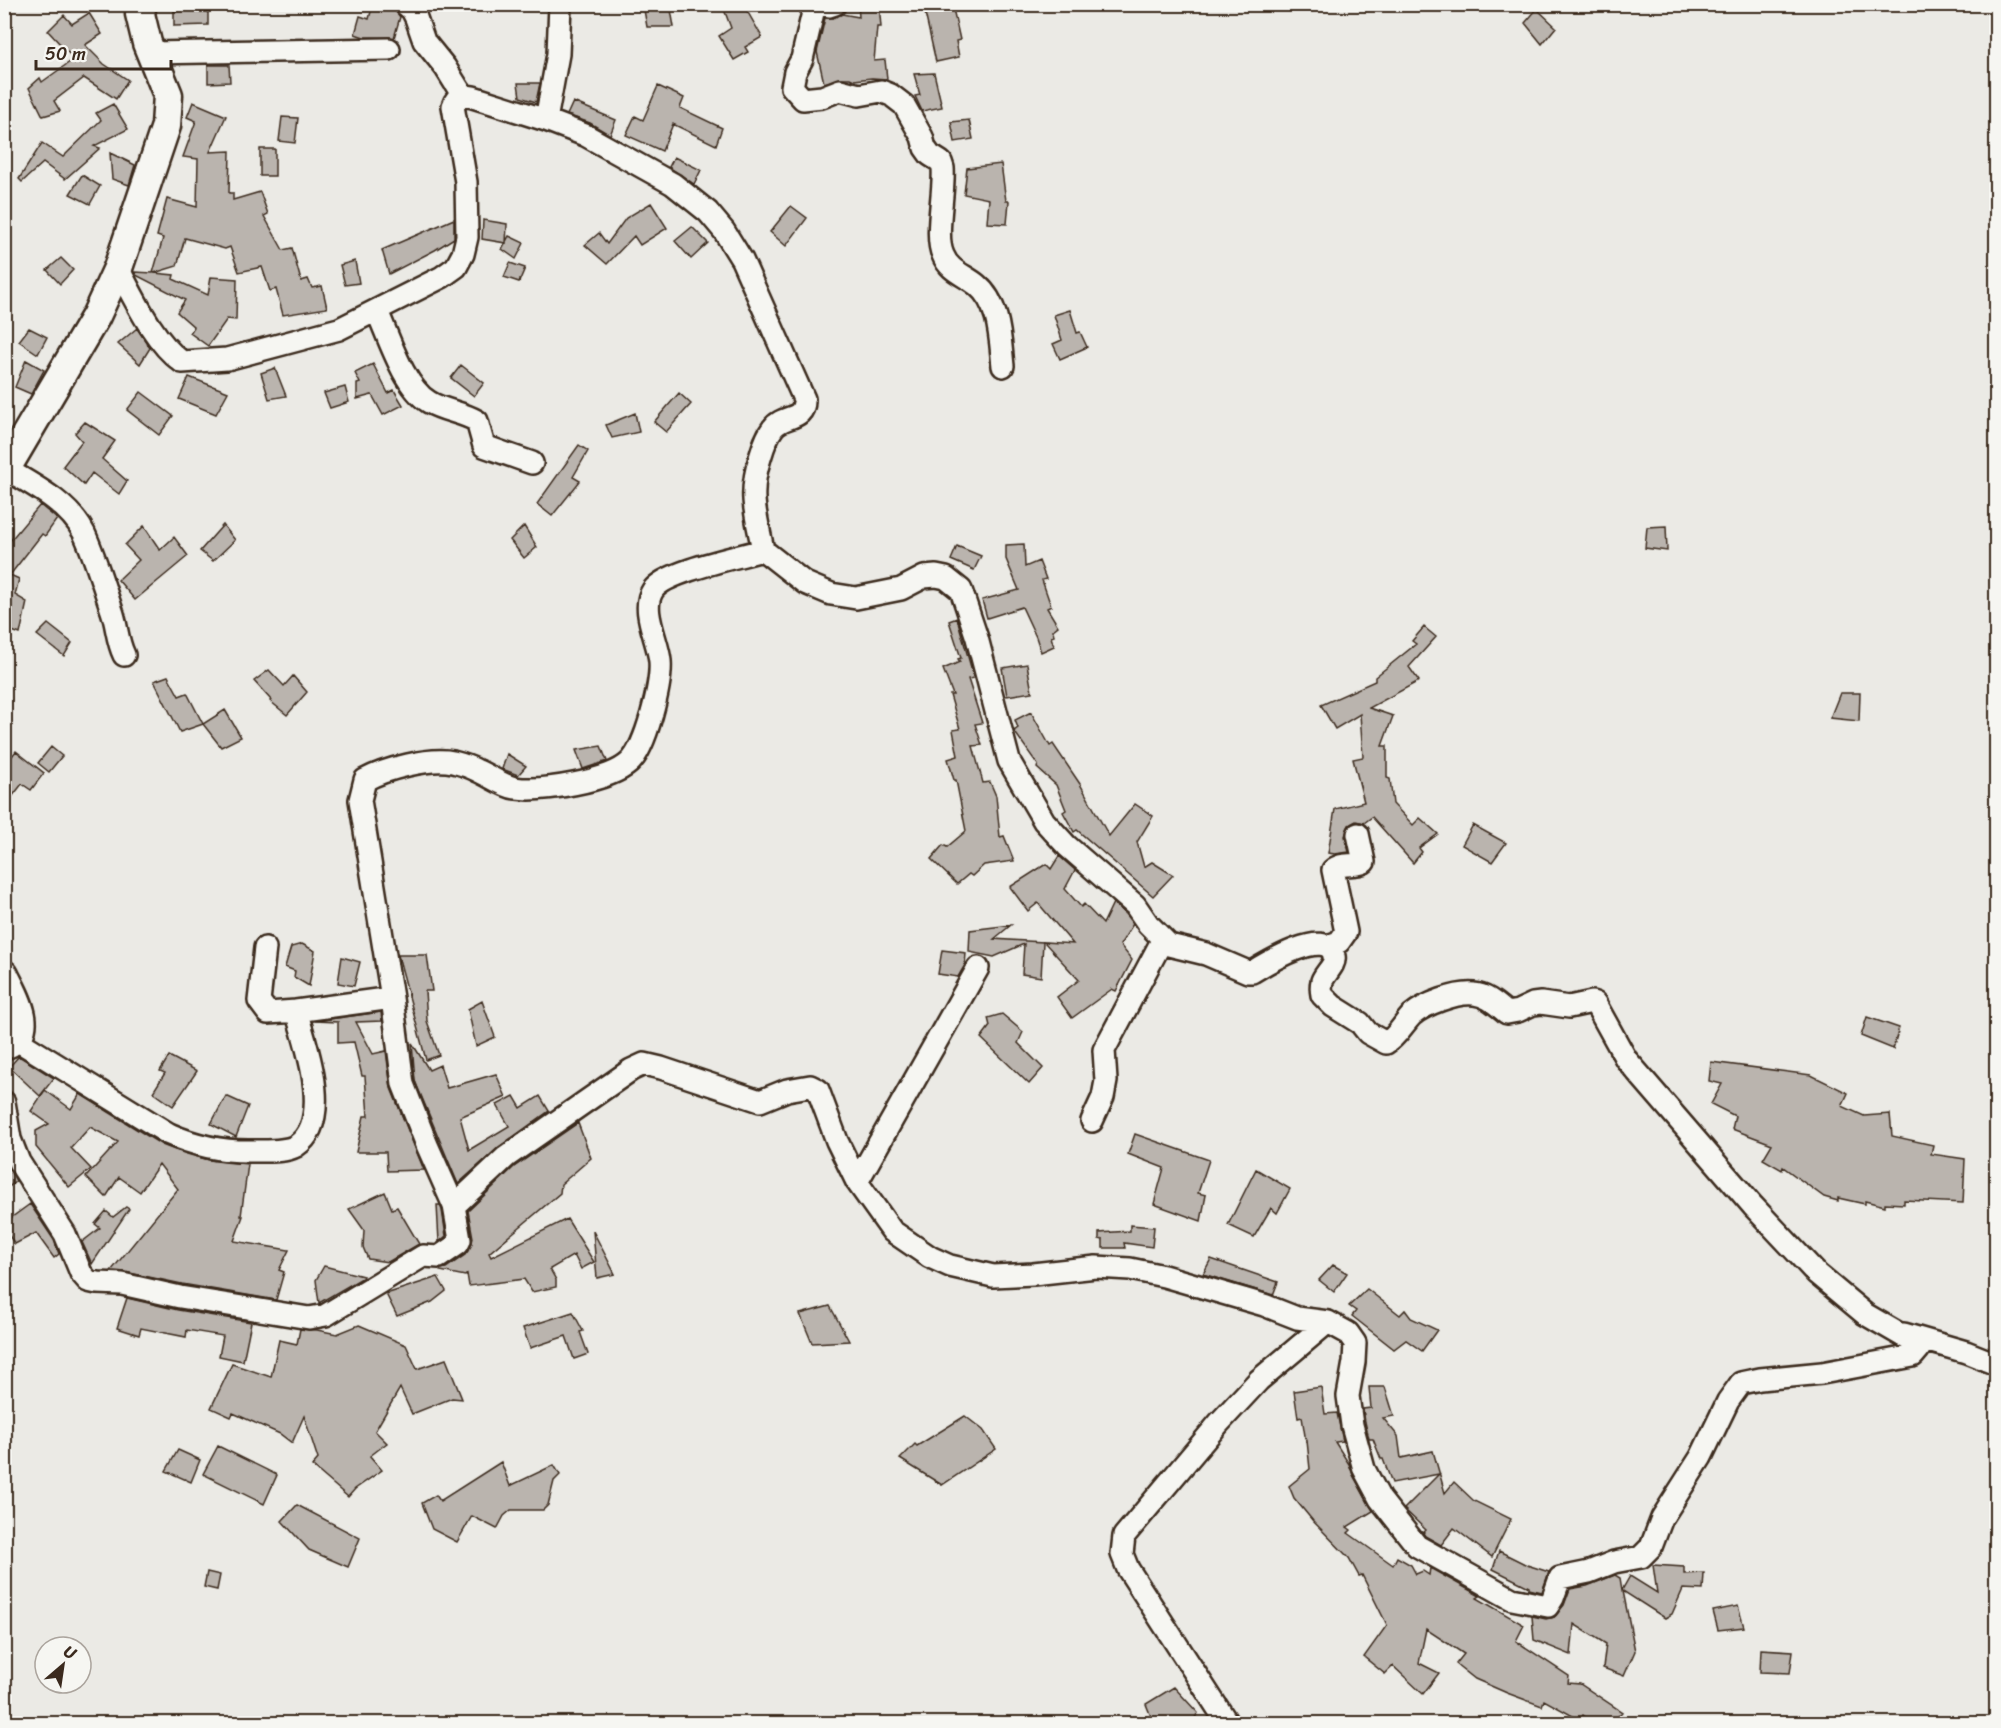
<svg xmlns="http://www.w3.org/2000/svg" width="2001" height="1728" viewBox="0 0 2001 1728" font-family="Sriracha,sans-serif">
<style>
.building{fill:#bab4ae;stroke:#3b2a1e;stroke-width:1.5}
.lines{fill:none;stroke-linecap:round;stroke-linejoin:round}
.minor-casing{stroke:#3b2a1e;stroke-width:26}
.secondary-casing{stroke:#3b2a1e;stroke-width:33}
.minor{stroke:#f6f6f2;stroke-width:21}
.secondary{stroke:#f6f6f2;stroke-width:28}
</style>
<rect width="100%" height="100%" fill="#ebeae5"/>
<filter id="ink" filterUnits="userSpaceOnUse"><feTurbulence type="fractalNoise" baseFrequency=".0167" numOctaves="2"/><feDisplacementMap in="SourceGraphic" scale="12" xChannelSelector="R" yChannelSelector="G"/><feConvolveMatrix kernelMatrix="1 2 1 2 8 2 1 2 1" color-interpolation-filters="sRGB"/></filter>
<g filter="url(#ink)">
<path class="building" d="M 188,4 L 208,4 L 208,25 L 174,26 L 174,11 L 188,10 Z
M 373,4 L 393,7 L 400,17 L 394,38 L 364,37 L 355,34 L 360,16 L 369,19 Z
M 643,4 L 670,4 L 674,27 L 647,27 Z
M 722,4 L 743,4 L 762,37 L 745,47 L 748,52 L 734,60 L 719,36 L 731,28 Z
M 858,4 L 879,4 L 881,27 L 877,27 L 874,61 L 885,60 L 887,79 L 872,78 L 854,80 L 850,78 L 843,78 L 824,83 L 817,52 L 825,18 L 833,18 L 842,14 L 859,17 Z
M 923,4 L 952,4 L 960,40 L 956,41 L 959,57 L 936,62 Z
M 1537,9 L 1556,27 L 1542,44 L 1525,23 Z
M 89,13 L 102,34 L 85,45 L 104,64 L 128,80 L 116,99 L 84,78 L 54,101 L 60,111 L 43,116 L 29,88 L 40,78 L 42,82 L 74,59 L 48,31 L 64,15 L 72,24 Z
M 208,65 L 229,65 L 230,82 L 208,83 Z
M 934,73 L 942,107 L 922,111 L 915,96 L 920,95 L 914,74 Z
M 518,83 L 540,83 L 536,102 L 520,97 Z
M 658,86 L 684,98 L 680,108 L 722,128 L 716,145 L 673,124 L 662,151 L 626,135 L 635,116 L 643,120 Z
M 193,102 L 226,116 L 210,152 L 230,151 L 229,193 L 233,193 L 233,200 L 260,192 L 268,214 L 264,216 L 283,250 L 292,248 L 301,281 L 308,279 L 312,288 L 322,286 L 327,308 L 283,315 L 276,289 L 270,291 L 262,267 L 239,272 L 230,247 L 225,249 L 185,238 L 177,266 L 154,273 L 174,275 L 173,279 L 208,295 L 211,277 L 237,279 L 236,320 L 227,319 L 208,346 L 190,333 L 194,327 L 177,312 L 185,300 L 136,275 L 135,272 L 153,273 L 163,238 L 157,236 L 167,199 L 197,207 L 198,159 L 183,157 L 196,121 L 187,117 Z
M 573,102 L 616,120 L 610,135 L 590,123 L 567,115 Z
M 113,104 L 128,129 L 94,146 L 100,148 L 65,179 L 43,163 L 22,182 L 19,179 L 42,143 L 63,157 L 101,120 L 96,113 Z
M 282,117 L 298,118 L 295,143 L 279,141 Z
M 969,120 L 973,139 L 955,142 L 951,122 Z
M 260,149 L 275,149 L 275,176 L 260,176 Z
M 110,153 L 135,165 L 129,185 L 112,179 Z
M 674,157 L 701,170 L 694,184 L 669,167 Z
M 1001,164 L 1006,201 L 1009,201 L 1007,224 L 987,223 L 989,199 L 964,194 L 967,168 Z
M 82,175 L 100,186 L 90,204 L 70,194 Z
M 651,203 L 667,228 L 640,245 L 634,236 L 607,264 L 585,245 L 599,233 L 607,244 L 626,218 Z
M 791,206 L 807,218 L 786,246 L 770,232 Z
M 454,219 L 454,238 L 435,250 L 389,274 L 382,250 Z
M 483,220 L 507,224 L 506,243 L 482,239 Z
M 692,227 L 708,243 L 691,259 L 675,241 Z
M 509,236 L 524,243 L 516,259 L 502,249 Z
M 61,258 L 73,270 L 60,284 L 47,270 Z
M 355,261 L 359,283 L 345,285 L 340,265 Z
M 510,263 L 525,268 L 519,282 L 504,277 Z
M 1070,310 L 1077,333 L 1080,332 L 1087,347 L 1060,359 L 1053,344 L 1062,340 L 1054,315 Z
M 29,328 L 47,337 L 38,354 L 19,341 Z
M 137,328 L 150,348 L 140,364 L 118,344 Z
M 26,360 L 44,370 L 31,394 L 15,387 Z
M 373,364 L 388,393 L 394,390 L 403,405 L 383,415 L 372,395 L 357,399 L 357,384 L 360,383 L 355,373 Z
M 461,365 L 484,383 L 474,396 L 451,378 Z
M 275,368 L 286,396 L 269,399 L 261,373 Z
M 189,377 L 228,392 L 216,414 L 179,399 Z
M 345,387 L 349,402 L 330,408 L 324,393 Z
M 141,392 L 173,416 L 159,435 L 127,410 Z
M 679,393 L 691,404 L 666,432 L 654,422 Z
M 635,413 L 639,432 L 612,438 L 606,425 Z
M 85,422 L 115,441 L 102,459 L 127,481 L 119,494 L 92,473 L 84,485 L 63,466 L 82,441 L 75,433 Z
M 579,445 L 588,451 L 573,477 L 580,481 L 552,516 L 537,504 Z
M 40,505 L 57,519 L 45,536 L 42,534 L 10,575 L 19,579 L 15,595 L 27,602 L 20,634 L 4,628 L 4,548 Z
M 223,525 L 235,540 L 213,561 L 200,551 Z
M 144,526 L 160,550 L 174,537 L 188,556 L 135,600 L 118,580 L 139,560 L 125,545 Z
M 524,526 L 537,547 L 524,558 L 510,540 Z
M 1666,526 L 1667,551 L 1645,548 L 1647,527 Z
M 1024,544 L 1025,567 L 1039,561 L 1046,579 L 1042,580 L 1051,606 L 1047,608 L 1058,626 L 1053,630 L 1054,636 L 1051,637 L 1054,646 L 1041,652 L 1036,637 L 1022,607 L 987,618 L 982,600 L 1019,590 L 1006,559 L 1006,545 Z
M 957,546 L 981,556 L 974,570 L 951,560 Z
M 957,618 L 974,678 L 968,679 L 982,723 L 975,724 L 982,745 L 973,746 L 983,783 L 990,782 L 996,796 L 1000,837 L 1004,836 L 1014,861 L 984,865 L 972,876 L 969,874 L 957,884 L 931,859 L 943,845 L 947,847 L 966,831 L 956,780 L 954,780 L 948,759 L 958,756 L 953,730 L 960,729 L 950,695 L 953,695 L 943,669 L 960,662 L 958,659 L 961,658 L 949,621 Z
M 48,624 L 72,643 L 64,656 L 37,635 Z
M 1424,627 L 1436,637 L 1409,667 L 1419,681 L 1369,708 L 1393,716 L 1382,746 L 1387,746 L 1387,778 L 1390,779 L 1393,804 L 1413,825 L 1420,818 L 1438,834 L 1419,848 L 1422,852 L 1413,863 L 1372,817 L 1364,823 L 1356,821 L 1349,825 L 1345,836 L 1349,852 L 1335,854 L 1328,853 L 1335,809 L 1364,802 L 1353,759 L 1363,757 L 1360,714 L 1335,729 L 1321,705 L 1375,681 L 1375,677 L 1416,644 L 1412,641 Z
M 1027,664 L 1032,692 L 1007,696 L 1002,668 Z
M 269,670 L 284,686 L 293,676 L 307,692 L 287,715 L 270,701 L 271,700 L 254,681 Z
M 168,676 L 179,696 L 187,693 L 203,724 L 180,732 L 154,681 Z
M 1840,693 L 1860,693 L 1859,721 L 1830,718 Z
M 225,710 L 241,737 L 221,747 L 203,724 Z
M 1031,712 L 1050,746 L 1053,744 L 1080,784 L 1109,836 L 1135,804 L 1153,816 L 1137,842 L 1144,867 L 1152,862 L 1173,875 L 1153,896 L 1077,830 L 1074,832 L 1063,812 L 1066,810 L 1056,785 L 1037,768 L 1038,765 L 1014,731 L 1018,728 L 1015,720 Z
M 601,746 L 607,761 L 583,769 L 576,750 Z
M 51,747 L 62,756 L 49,772 L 38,763 Z
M 16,751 L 44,773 L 31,790 L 22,784 L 4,807 L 4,766 Z
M 507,754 L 526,766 L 518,775 L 502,769 Z
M 1473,825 L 1506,843 L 1492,862 L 1462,845 Z
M 1059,856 L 1075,870 L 1065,889 L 1081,907 L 1084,904 L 1103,924 L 1113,903 L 1125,914 L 1133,924 L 1120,945 L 1132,960 L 1116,991 L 1112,989 L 1072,1018 L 1057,997 L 1079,980 L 1044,942 L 1073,944 L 1038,903 L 1028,911 L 1010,887 L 1046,864 L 1051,869 Z
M 1011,925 L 994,939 L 1043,942 L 1041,977 L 1022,974 L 1024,944 L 994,957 L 969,952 L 970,930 Z
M 302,944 L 315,951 L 309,986 L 294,977 L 295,971 L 285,967 L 291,947 Z
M 942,950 L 966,953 L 965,965 L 958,977 L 938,974 Z
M 398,955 L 427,955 L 432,991 L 425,991 L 427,1021 L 439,1055 L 426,1060 Z
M 342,957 L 360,962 L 354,986 L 338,983 Z
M 482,1001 L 495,1037 L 476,1046 L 468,1009 Z
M 381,1012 L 382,1021 L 356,1022 L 373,1054 L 386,1051 L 391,1088 L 424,1170 L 387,1171 L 386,1152 L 356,1152 L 364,1116 L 368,1116 L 365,1076 L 362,1076 L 354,1042 L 338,1043 L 338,1022 L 315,1021 Z
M 1002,1014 L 1023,1032 L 1018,1043 L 1043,1068 L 1029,1084 L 981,1038 L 990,1026 L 988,1018 Z
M 1867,1017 L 1899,1028 L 1893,1049 L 1861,1036 Z
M 412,1043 L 429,1070 L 440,1065 L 447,1088 L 496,1074 L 506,1097 L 460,1117 L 469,1150 L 509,1126 L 497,1105 L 514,1096 L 521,1108 L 540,1096 L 549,1111 L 499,1147 L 458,1184 L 415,1081 Z
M 19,1056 L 54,1078 L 40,1096 L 9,1067 Z
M 169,1056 L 197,1071 L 173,1106 L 153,1092 L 165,1073 L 160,1071 Z
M 1711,1062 L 1811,1075 L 1848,1093 L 1842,1106 L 1864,1116 L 1890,1114 L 1892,1136 L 1933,1145 L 1931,1154 L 1965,1159 L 1963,1203 L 1904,1200 L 1904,1204 L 1885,1203 L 1885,1206 L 1865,1201 L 1865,1204 L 1838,1198 L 1838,1201 L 1824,1197 L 1783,1167 L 1782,1170 L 1763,1159 L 1772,1144 L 1732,1129 L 1735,1116 L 1711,1104 L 1722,1084 L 1709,1081 Z
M 45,1090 L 71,1109 L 80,1094 L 162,1145 L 175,1150 L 209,1160 L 248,1164 L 241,1216 L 243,1216 L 234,1241 L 289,1250 L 279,1270 L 284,1272 L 276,1300 L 182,1284 L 125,1272 L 111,1271 L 178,1189 L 159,1164 L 140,1192 L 119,1177 L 106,1197 L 86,1177 L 118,1142 L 90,1127 L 71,1148 L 91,1169 L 69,1187 L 36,1147 L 36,1131 L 49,1124 L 31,1111 Z
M 226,1096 L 248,1106 L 236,1137 L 211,1124 Z
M 578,1123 L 591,1158 L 561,1184 L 560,1193 L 489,1253 L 491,1257 L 567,1219 L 594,1262 L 581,1269 L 574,1255 L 550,1269 L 556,1280 L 556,1287 L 532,1292 L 524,1279 L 469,1286 L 467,1274 L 465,1276 L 440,1271 L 440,1269 L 446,1268 L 465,1255 L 471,1246 L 473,1238 L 468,1211 L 514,1167 Z
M 1135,1134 L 1209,1160 L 1198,1193 L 1206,1195 L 1201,1221 L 1154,1204 L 1164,1168 L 1128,1154 Z
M 4,1160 L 16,1181 L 4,1191 Z
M 1256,1169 L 1290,1189 L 1277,1213 L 1271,1208 L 1254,1237 L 1228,1225 Z
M 385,1192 L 392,1209 L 397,1207 L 419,1244 L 388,1262 L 368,1259 L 363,1247 L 364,1230 L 349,1209 Z
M 30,1204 L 54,1240 L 59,1254 L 54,1258 L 36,1233 L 15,1244 L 4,1229 L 4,1223 Z
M 437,1205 L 440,1205 L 442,1210 L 446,1236 L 439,1242 Z
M 126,1207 L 129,1209 L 92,1264 L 82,1242 L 100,1228 L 95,1224 L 106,1211 L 113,1217 Z
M 1130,1225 L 1154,1227 L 1152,1247 L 1124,1243 L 1125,1248 L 1103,1248 L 1103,1240 L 1099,1239 L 1099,1233 L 1130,1231 Z
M 593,1231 L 615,1274 L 597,1278 Z
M 1211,1259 L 1278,1282 L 1273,1295 L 1203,1274 Z
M 1333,1265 L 1347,1273 L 1334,1292 L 1319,1280 Z
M 324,1266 L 363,1276 L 362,1278 L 319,1303 L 316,1280 Z
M 438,1277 L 446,1291 L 432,1302 L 397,1316 L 386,1294 Z
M 1367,1289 L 1400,1315 L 1405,1310 L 1411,1318 L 1437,1330 L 1422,1351 L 1406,1340 L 1394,1349 L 1352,1316 L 1356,1311 L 1349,1306 Z
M 127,1298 L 178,1310 L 251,1322 L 243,1361 L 219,1356 L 223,1336 L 187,1330 L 186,1337 L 141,1328 L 139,1335 L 117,1328 Z
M 830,1306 L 849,1341 L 812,1343 L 800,1314 Z
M 573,1312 L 583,1331 L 580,1332 L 588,1354 L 574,1359 L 566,1336 L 530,1348 L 523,1328 Z
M 359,1325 L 406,1345 L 417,1369 L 446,1359 L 462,1399 L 452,1398 L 412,1414 L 400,1388 L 375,1431 L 387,1443 L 370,1456 L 382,1470 L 355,1489 L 348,1497 L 312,1466 L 318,1459 L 304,1416 L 292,1443 L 280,1434 L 233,1413 L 231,1417 L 211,1408 L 232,1364 L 271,1377 L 279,1340 L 297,1344 L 300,1329 L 317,1330 L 337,1334 Z
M 1321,1387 L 1325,1414 L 1337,1413 L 1343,1441 L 1335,1442 L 1349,1464 L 1353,1475 L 1373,1511 L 1347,1527 L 1351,1530 L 1348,1533 L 1393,1565 L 1397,1557 L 1411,1565 L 1416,1574 L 1423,1571 L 1429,1575 L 1430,1568 L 1480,1596 L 1477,1598 L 1524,1625 L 1516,1641 L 1569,1676 L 1568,1683 L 1580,1684 L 1622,1712 L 1611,1724 L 1595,1724 L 1583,1715 L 1580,1720 L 1544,1700 L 1542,1706 L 1507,1693 L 1475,1679 L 1456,1664 L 1464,1654 L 1426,1629 L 1419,1663 L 1439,1673 L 1423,1694 L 1393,1666 L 1385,1674 L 1364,1657 L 1387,1625 L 1362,1575 L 1359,1576 L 1349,1558 L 1313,1521 L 1294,1498 L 1289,1486 L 1310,1469 L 1307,1441 L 1306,1442 L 1302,1417 L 1298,1418 L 1294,1391 Z
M 1369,1387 L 1385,1387 L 1394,1416 L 1383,1418 L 1398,1436 L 1401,1458 L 1433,1451 L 1445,1493 L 1454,1482 L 1474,1501 L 1511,1519 L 1492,1557 L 1454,1528 L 1441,1545 L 1425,1536 L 1423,1533 L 1426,1530 L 1404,1509 L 1439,1474 L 1392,1483 L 1383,1459 L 1381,1459 L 1373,1439 L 1369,1439 L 1365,1422 L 1363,1409 L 1371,1408 Z
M 965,1416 L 983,1430 L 996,1449 L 942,1485 L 900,1459 L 915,1444 L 917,1446 Z
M 218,1446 L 277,1475 L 264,1504 L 203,1474 Z
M 178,1450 L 200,1460 L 191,1482 L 166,1471 Z
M 501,1462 L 510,1486 L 554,1465 L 560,1475 L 554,1481 L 548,1505 L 543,1510 L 511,1510 L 504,1516 L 497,1529 L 472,1516 L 457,1542 L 432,1529 L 422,1503 L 436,1495 L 440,1501 Z
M 297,1505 L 360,1538 L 348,1567 L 309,1550 L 282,1521 Z
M 1499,1551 L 1527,1565 L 1549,1572 L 1542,1592 L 1529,1589 L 1529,1587 L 1493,1569 Z
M 1653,1565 L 1684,1567 L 1684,1574 L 1704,1573 L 1703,1590 L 1683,1589 L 1672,1614 L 1665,1618 L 1623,1591 L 1635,1651 L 1624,1676 L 1603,1668 L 1606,1644 L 1574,1624 L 1571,1655 L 1534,1640 L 1532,1616 L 1546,1619 L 1554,1617 L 1564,1605 L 1570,1589 L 1587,1586 L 1615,1575 L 1620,1578 L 1622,1590 L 1630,1576 L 1657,1593 Z
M 207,1572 L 220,1575 L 217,1590 L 204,1587 Z
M 1738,1606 L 1744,1627 L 1718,1630 L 1713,1611 Z
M 1761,1649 L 1793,1651 L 1790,1673 L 1760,1672 Z
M 1174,1687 L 1198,1713 L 1191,1724 L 1154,1724 L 1146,1704 Z"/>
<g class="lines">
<g class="minor-casing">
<path id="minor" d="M 405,4 L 412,10 L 416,18 L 424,41 L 445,67 L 463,96
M 815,4 L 802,59 L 795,72 L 792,87 L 803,99 L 822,97 L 840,90 L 859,95 L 881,91 L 891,95 L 904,105 L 922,137 L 925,148 L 930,155 L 941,162 L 943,168 C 945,192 934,236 943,255 C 949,271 965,275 977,285 C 1000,304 1000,339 1003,366
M 822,4 L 829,6 L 835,4
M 151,53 L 389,49
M 546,120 L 558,54 L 560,4
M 377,311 C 389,338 404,387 429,402 C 444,411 462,412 477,421 L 484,446 L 532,463
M 6,469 C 33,485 69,503 84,533 C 94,554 104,587 112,611 C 117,625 117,641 124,655
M 1327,946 L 1339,942 L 1346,932 L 1333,870 C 1341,862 1354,867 1364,862 L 1358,834
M 265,948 L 259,1001 L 268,1013 L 296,1011
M 15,1039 L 169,1134 C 196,1146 226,1152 255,1151 C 267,1151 285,1152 296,1146 C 334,1121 306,1044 296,1011 L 392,998
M 4,1102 L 10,1139 L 19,1162 L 65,1234 L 81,1273 L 88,1281 L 97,1283 L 122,1284 L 180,1297 L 309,1318 L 326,1315 L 423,1256 L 439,1257 L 458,1244 L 460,1240 L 454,1206 L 506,1157 L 631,1070 L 644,1064 L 661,1068 L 760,1101 L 787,1090 L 810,1086 L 818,1090 L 837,1141 L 857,1182 L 892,1231 L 930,1257 L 950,1266 L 993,1276 L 1033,1274 L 1096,1267 L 1130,1269 L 1164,1276 L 1264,1305 L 1297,1318 L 1328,1322 L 1348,1333 L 1355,1343 L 1354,1362 L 1348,1396 L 1352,1425 L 1364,1469 L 1380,1499 L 1417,1546 L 1512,1599 L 1548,1606 L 1553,1598 L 1560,1578 L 1589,1572 L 1614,1562 L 1641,1557 L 1651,1547 L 1662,1518 L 1701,1457 L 1728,1401 L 1741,1383 L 1760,1379 L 1822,1373 L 1913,1356 L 1919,1349 L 1915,1343 L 1865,1314 L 1817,1274 L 1753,1206 L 1626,1059 L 1595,1003 L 1592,1002 L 1569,1007 L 1541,1003 L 1533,1004 L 1518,1011 L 1507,1013 C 1497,1005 1487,995 1474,994 C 1457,992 1425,1004 1412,1015 C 1403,1024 1397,1037 1386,1043 L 1368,1033 L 1360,1023 L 1333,1006 L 1322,995 C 1321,990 1321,985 1322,981 C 1325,973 1336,965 1334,956 C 1328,925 1265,964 1252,972 L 1248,972 L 1206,954 L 1169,945 L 1148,924 L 1135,905 L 1067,846 L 1044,821 L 1009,761 L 977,638 L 961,590 L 946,578 L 936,576 L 924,577 L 901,589 L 856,598 L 831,594 L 805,583 L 763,550 C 756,514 748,495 760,458 C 763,448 766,437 773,428 C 783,414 805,422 804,399 L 742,260 L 724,231 L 708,212 L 673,184 L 585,135 L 546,120 L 473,97 C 464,95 456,96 453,106 L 466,182 L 467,237 L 463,254 L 456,267 L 442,277 L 339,329 L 227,359 L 182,362 C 154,342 134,298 118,268
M 1092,1121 L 1103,1097 L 1106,1081 L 1104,1050 L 1163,939
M 857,1182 L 978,968
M 454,1206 L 427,1145 L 403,1084 L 392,998 L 360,800 L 365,780 C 385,769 430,757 453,762 C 461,764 471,767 478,771 C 490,776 503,786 515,788 C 542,792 609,781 629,763 C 646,748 662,683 660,661 C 658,640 640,609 653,590 C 666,571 739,557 763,550
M 1904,1334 L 1966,1352 L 1996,1364
M 1228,1724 L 1128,1569 L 1122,1554 L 1124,1536 L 1219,1423 L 1259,1380 L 1328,1322"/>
</g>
<g class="secondary-casing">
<path id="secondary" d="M 4,472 L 96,316 L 118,268 L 166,126 L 168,95 L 147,43 L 140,14 L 142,4
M 4,975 C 14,996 38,1033 4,1045"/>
</g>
<use href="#minor" class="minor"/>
<use href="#secondary" class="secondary"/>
</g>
</g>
<rect width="2001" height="1728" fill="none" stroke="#f6f6f2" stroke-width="24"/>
<rect x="12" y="12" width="1977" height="1704" fill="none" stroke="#3b2a1e" stroke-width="2" filter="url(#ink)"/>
<g transform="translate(63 1665) rotate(29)"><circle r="28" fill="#f6f6f2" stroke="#aba49d" stroke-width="1.5"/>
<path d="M0-4.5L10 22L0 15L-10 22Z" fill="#3b2a1e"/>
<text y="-9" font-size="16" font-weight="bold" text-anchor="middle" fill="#3b2a1e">U</text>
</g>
<path d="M36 60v9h135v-9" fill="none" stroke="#3b2a1e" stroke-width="3"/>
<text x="45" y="60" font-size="18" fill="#3b2a1e" stroke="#f6f6f2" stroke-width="4.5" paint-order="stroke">50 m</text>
</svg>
